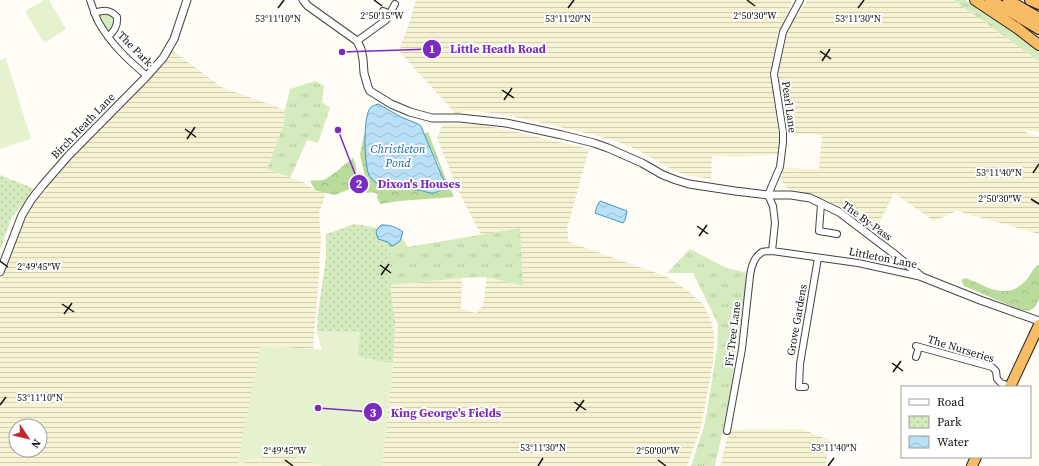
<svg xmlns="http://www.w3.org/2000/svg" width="1039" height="466" viewBox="0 0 1039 466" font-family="'Source Serif 4',serif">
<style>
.farmland{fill:url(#farmland-rules);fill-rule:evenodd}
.grass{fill:url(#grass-tufts)}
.forest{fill:url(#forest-crowns)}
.park{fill:url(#park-dots)}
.pitch{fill:#e6f2cf}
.water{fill:url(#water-waves);stroke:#3f96cf}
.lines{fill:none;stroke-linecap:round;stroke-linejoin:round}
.minor-casing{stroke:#444;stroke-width:8}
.tertiary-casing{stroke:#444;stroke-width:9}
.trunk-casing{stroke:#222;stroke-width:12}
.minor{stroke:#fff;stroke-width:6}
.tertiary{stroke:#fff;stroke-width:7}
.trunk{stroke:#f7bc64;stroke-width:10}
.ticks{fill:none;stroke:#111;stroke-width:1.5}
.labels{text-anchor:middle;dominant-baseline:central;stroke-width:4;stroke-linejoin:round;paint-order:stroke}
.street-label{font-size:11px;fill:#111;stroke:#fff}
.water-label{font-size:12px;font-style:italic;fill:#1768a6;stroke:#fff}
.ticks-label{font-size:10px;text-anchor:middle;fill:#111;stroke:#fff;stroke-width:4;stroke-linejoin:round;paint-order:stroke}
.leader{fill:none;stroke:#7b2cbf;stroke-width:1.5}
.callout-dot{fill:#7b2cbf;stroke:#fff;stroke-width:1.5}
.mark-label{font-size:12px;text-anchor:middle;font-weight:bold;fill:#fff}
.callout-label{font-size:12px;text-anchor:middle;font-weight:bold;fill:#7b2cbf;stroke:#fff;stroke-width:4;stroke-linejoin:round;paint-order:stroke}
</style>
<defs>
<pattern id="farmland-rules" width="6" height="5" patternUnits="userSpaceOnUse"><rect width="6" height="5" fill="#f6f3d4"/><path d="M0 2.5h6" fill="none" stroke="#d2cfb5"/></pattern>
<pattern id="grass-tufts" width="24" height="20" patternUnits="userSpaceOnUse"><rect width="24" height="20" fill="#d5ebbd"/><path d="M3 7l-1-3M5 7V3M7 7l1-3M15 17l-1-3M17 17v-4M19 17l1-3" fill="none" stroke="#b6c8a1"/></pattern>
<pattern id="forest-crowns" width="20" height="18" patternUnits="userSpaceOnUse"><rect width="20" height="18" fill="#b9dc9c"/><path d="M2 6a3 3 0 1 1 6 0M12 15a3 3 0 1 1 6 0" fill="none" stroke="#9ebc85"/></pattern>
<pattern id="park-dots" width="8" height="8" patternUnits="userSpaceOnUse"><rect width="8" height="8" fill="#d5ebbd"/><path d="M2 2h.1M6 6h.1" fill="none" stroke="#b6c8a1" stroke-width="1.8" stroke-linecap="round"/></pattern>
<pattern id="water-waves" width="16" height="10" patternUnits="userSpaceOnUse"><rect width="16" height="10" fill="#b9e0f7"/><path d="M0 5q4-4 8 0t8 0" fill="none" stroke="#9ebfd3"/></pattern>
</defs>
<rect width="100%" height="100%" fill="#fffdf5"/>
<path class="farmland" d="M 416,0 L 792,0 L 787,15 L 777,35 L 772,79 L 777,124 L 780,141 L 779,154 L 736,157 L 712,155 L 711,179 L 685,175 L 673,170 L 636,149 L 618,142 L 598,136 L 534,121 L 494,113 L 471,111 L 455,113 L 399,51 L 411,18 Z
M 808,0 L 953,0 L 1039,61 L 1039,132 L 1025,130 L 1027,133 L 1039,137 L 1039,234 L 957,211 L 934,221 L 894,193 L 874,234 L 856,216 L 832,203 L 816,196 L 787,188 L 781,180 L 783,168 L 819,169 L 822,135 L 786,133 L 785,118 L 778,77 L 782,46 L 791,24 Z
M 172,50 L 221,87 L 285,110 L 284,123 L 267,169 L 303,182 L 315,190 L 325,193 L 323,203 L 319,212 L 321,238 L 318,288 L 313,349 L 261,346 L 238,464 L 270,455 L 296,457 L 322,466 L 0,466 L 0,282 L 19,232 L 35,200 L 47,183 L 133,96 L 155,73 ZM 16,426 L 40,426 L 40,450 L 16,450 Z
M 443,124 L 476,124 L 508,130 L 589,149 L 567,229 L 569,242 L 665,276 L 687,290 L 703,304 L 711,320 L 714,334 L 714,347 L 713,362 L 702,422 L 699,433 L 687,466 L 382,466 L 393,364 L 395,321 L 390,285 L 462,278 L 461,309 L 476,313 L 483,306 L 487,277 L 523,286 L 519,228 L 481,235 L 460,194 L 437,138 Z
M 802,429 L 831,441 L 825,466 L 720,466 L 729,430 Z"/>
<path class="grass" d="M 953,0 L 965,0 L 1011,29 L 1039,51 L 1039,61 Z
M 102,13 L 111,14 L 116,22 L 112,30 L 108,31 C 103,27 98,21 99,15 Z
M 315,81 L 324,86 L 322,102 L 330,108 L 318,143 L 307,140 L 292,174 L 290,177 L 267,169 L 284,123 L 285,110 L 290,89 Z
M 520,228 L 523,286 L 487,277 L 462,278 L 390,285 L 390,245 L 393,246 L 400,241 L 401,236 L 408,247 Z
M 690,249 L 724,267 L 747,273 C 739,338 730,403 715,466 L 691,466 L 705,423 L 717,349 L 718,324 L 693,273 L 667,273 Z"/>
<path class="forest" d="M 365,131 L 366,150 L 394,189 C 403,188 412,188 421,190 C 426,191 431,194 437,193 C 440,192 442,189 444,186 L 438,164 L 424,134 L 428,132 L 445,177 L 454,197 L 399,201 L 380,204 L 377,197 L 378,194 C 371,191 369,194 364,192 L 366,182 L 360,154 Z
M 353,158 C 358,168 357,179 352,188 L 335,195 L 325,193 L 315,190 L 310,181 C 315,180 319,181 323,180 C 331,177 345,164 353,158 Z
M 1039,265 L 1039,299 L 1035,307 L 1029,311 L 1018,309 L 964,286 L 961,280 L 966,278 C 988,287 1007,302 1027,279 C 1031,275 1033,267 1039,265 Z"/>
<path class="park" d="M 0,175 L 35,189 L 12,217 L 0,250 Z
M 354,224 L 378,228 L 376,232 L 388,242 L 390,245 L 390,285 L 395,321 L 393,364 L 322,350 L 317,331 L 318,313 L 326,257 L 326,234 Z"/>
<path class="pitch" d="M 44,0 L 49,0 L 66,29 L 44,43 L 25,11 Z
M 6,58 L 31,139 L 0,149 L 0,60 Z
M 317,331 L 360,332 L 358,357 L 393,364 L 382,466 L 322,466 L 296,457 L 270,455 L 237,464 L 261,346 L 313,349 L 322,350 Z"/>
<path class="water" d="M 378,104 L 401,117 L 418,124 L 421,126 C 427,142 434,156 440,172 C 441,175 444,179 444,183 C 444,187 441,191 437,192 C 431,195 425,191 419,190 C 405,188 387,192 375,182 C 373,180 370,177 369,175 C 364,164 363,118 370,108 C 372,106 375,105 378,104 Z
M 600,201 L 627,211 L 625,220 L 623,223 L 595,213 L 597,206 Z
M 381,225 C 390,225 395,226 403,232 L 400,241 L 393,246 L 390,245 L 388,242 L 378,239 L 376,232 L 378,228 Z"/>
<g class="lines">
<g class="minor-casing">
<path id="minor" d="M 90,0 C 93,8 95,16 99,23 C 111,44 128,60 147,76
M 800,0 L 783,32 L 774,74 L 783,132 L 783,142 L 780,167 L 768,195 L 773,206 L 775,223 L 772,251 L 858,263 L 922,277
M 383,11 L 390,14
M 94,13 C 104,10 110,9 117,17 C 118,26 114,31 108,37
M 357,41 L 386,20 L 395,4
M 821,204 L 819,231 L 837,234
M 916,346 L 992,367 L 996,371 L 997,379 L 1001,383 L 1010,386
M 916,357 L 919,347
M 805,387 L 799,387 L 800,364 L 818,258
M 727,431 L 742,349 L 750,276 C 751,267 754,257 762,252 C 765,251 770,251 772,251"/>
</g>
<g class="tertiary-casing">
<path id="tertiary" d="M 303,0 L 308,6 L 357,41 L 361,49 L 363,59 L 364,73 L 368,87 L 370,91 L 391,104 L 410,112 L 432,118 L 460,118 L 506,123 L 562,135 L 594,143 L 608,148 L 642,163 L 663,175 L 676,180 L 689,184 L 735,191 L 768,195 L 791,195 L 810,198 L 839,212 L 893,253 L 922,277 L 980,300 L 1039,321
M 0,272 L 22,215 L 31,200 L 42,186 L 69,155 L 147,76 L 163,58 L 174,39 L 187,0"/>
</g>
<g class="trunk-casing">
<path id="trunk" d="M 975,0 L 1017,28 L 1039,45
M 990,0 L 1006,9 L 1039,29
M 1008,0 L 1039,18
M 1030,0 L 1039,4
M 1010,387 L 1039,325
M 972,466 L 976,457"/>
</g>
<use href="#minor" class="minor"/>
<use href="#tertiary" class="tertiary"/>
<use href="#trunk" class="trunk"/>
</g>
<path class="ticks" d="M 374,0 L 382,6M 747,0 L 755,6M 278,8 L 284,0M 568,8 L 574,0M 858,8 L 864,0M 820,51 L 831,59M 822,61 L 830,49M 502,90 L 514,98M 504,100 L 512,88M 185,129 L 196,137M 187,139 L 195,127M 1033,173 L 1039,164M 1031,199 L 1039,204M 697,226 L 708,234M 699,236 L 707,225M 0,261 L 8,267M 380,265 L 391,273M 381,275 L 389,264M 62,304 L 74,312M 64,314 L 72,303M 892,363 L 903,371M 893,372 L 901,361M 574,402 L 586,410M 0,405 L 6,397M 576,411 L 584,400M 285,460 L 293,466M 658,460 L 666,466M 538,466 L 543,458M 828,466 L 834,458"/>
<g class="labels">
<g class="street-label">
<text transform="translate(135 49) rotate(45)">The Park</text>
<text transform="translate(789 107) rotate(82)">Pearl Lane</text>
<text transform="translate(83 126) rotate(-46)">Birch Heath Lane</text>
<text transform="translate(867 221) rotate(36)">The By-Pass</text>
<text transform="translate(883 258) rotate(11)">Littleton Lane</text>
<text transform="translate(797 320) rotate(-80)">Grove Gardens</text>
<text transform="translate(733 334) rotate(-83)">Fir Tree Lane</text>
<text transform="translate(961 349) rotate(17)">The Nurseries</text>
</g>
<g class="water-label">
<text x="398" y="149">Christleton<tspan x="398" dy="14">Pond</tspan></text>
</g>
</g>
<g class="ticks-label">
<text x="382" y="19">2°50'15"W</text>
<text x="755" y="19">2°50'30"W</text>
<text x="278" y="22">53°11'10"N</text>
<text x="568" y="22">53°11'20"N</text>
<text x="858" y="22">53°11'30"N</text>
<text x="999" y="176">53°11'40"N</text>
<text x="1000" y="202">2°50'30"W</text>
<text x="39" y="270">2°49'45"W</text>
<text x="40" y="401">53°11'10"N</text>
<text x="543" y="451">53°11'30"N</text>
<text x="834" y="451">53°11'40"N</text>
<text x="285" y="454">2°49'45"W</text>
<text x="658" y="454">2°50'00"W</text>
</g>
<path class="leader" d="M342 52L432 49M338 130L359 184M318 408L373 412"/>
<g class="callout-dot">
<circle cx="342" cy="52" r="4"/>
<circle cx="338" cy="130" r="4"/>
<circle cx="318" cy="408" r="4"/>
<circle cx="432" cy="49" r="10"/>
<circle cx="359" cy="184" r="10"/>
<circle cx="373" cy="412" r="10"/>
</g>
<g class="mark-label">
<text x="432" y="53">1</text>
<text x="359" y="188">2</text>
<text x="373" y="417">3</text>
</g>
<g class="callout-label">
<text x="498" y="53">Little Heath Road</text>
<text x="419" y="188">Dixon's Houses</text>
<text x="446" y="417">King George's Fields</text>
</g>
<rect x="901" y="386" width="130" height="72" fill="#ffffff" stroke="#a0a0a0"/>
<rect x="909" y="399" width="20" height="6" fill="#ffffff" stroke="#a0a0a0"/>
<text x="937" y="406" font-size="12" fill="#111111">Road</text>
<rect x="909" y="416" width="20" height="12" fill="url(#park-dots)" stroke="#a0a0a0"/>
<text x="937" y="426" font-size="12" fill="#111111">Park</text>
<rect x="909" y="436" width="20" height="12" fill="url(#water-waves)" stroke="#a0a0a0"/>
<text x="937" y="446" font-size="12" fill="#111111">Water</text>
<g transform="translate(28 438) rotate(125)"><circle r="19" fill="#ffffff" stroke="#a0a0a0"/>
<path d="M0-3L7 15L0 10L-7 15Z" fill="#c4262e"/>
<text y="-6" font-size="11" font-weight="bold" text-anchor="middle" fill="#111111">N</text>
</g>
</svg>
